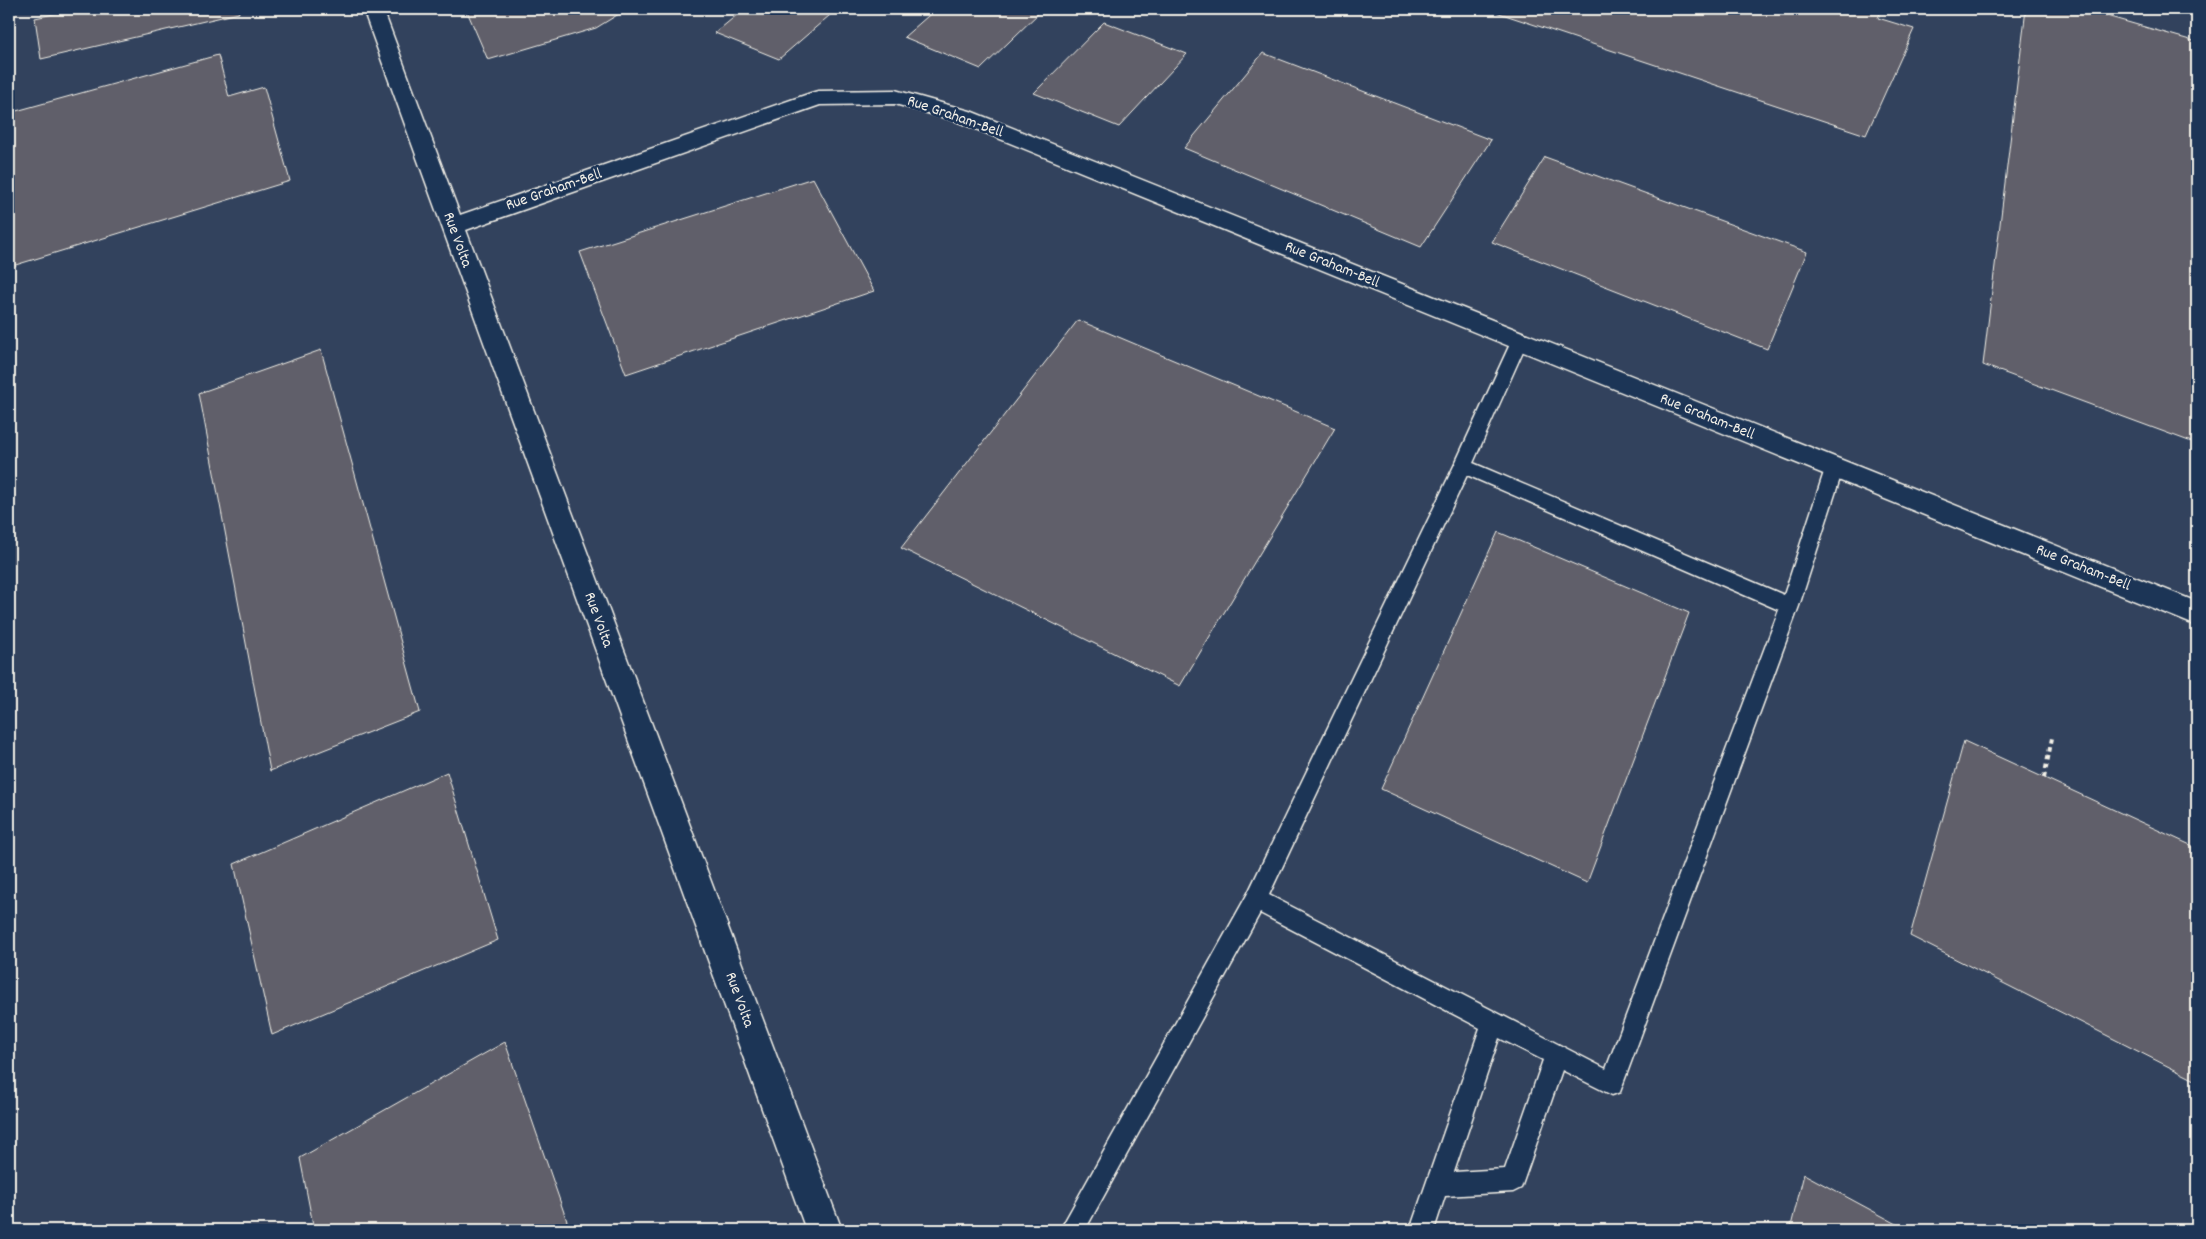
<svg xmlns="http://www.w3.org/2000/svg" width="2206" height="1239" viewBox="0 0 2206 1239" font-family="Dekko,sans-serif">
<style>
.built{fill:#31425d}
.building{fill:#605f6a;stroke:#f4f1e8}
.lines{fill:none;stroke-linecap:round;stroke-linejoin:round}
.lane-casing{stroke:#f4f1e8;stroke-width:3}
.street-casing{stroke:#f4f1e8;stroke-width:3}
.path{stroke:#f4f1e8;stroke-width:4;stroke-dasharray:4.5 4.5;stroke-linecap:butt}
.lane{fill:#1d3557;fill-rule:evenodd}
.street{fill:#1d3557;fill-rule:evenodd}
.labels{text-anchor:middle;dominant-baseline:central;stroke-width:5;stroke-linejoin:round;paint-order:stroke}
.street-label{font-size:16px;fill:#f4f1e8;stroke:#1d3557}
</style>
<rect width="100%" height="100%" fill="#1d3557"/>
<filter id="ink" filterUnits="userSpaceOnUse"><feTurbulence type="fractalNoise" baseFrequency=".02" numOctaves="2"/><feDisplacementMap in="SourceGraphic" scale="10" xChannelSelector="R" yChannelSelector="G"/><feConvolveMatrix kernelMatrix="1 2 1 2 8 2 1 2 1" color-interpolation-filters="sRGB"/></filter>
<g filter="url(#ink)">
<path class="built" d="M 9,9 L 2197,9 L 2197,1230 L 9,1230 Z"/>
<path class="building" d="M 77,9 L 238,9 L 239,13 L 41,59 L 35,18 Z
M 466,9 L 627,9 L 596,28 L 488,60 Z
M 744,9 L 837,9 L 779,59 L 715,33 Z
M 936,9 L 1043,9 L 981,69 L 904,37 Z
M 1487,9 L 1882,9 L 1878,18 L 1914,29 L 1866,135 Z
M 2026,9 L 2082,9 L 2197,42 L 2197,444 L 1983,365 Z
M 1104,22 L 1187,54 L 1119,127 L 1034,93 Z
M 1263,53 L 1491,140 L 1421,247 L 1184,148 Z
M 218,55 L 229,97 L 264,87 L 290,181 L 9,267 L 9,113 Z
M 1545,157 L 1807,252 L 1767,349 L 1492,242 Z
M 813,178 L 874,291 L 626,374 L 580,252 Z
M 1078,320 L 1335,428 L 1180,686 L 901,548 Z
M 321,350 L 420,712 L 270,771 L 199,393 Z
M 1498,532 L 1689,613 L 1587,883 L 1381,789 Z
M 1964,741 L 2197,848 L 2197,1081 L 1910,936 Z
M 447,772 L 498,940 L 272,1035 L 234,864 Z
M 505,1042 L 569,1227 L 563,1230 L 314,1230 L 300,1158 Z
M 1804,1174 L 1908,1230 L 1790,1230 Z"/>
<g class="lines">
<g class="lane-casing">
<path id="lane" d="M 1519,336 L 1525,338 L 1527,342 L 1473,463 L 1784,595 L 1825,469 L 1828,464 L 1834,462 L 1840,464 L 1843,469 L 1799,606 L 1620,1092 L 1612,1095 L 1562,1070 L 1521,1188 L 1513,1192 L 1445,1196 L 1434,1230 L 1410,1230 L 1480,1028 L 1260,913 L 1085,1230 L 1060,1230 L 1248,893 L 1454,466 L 1511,342 L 1513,338 ZM 1467,475 L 1779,610 L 1606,1069 L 1269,895 ZM 1499,1038 L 1543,1060 L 1505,1169 L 1454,1172 Z"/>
</g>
<g class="street-casing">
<path id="street" d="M 363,9 L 383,9 L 460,215 L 811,93 L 818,91 L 895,90 L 970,111 L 2197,602 L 2197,626 L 956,121 L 895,104 L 820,105 L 466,230 L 842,1230 L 806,1230 Z"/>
</g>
<path class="path" d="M 2044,778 L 2052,738"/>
<use href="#lane" class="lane"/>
<use href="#street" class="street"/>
</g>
</g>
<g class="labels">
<g class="street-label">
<text transform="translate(955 117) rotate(19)">Rue Graham-Bell</text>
<text transform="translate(554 190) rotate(-19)">Rue Graham-Bell</text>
<text transform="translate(457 240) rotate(70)">Rue Volta</text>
<text transform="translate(1332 265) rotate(22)">Rue Graham-Bell</text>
<text transform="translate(1707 417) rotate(22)">Rue Graham-Bell</text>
<text transform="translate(2083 568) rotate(22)">Rue Graham-Bell</text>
<text transform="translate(598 620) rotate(70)">Rue Volta</text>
<text transform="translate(739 1000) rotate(70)">Rue Volta</text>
</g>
</g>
<rect width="2206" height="1239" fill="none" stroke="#1d3557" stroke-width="30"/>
<rect x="15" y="15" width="2176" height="1209" fill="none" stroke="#f4f1e8" stroke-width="2" filter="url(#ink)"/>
</svg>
